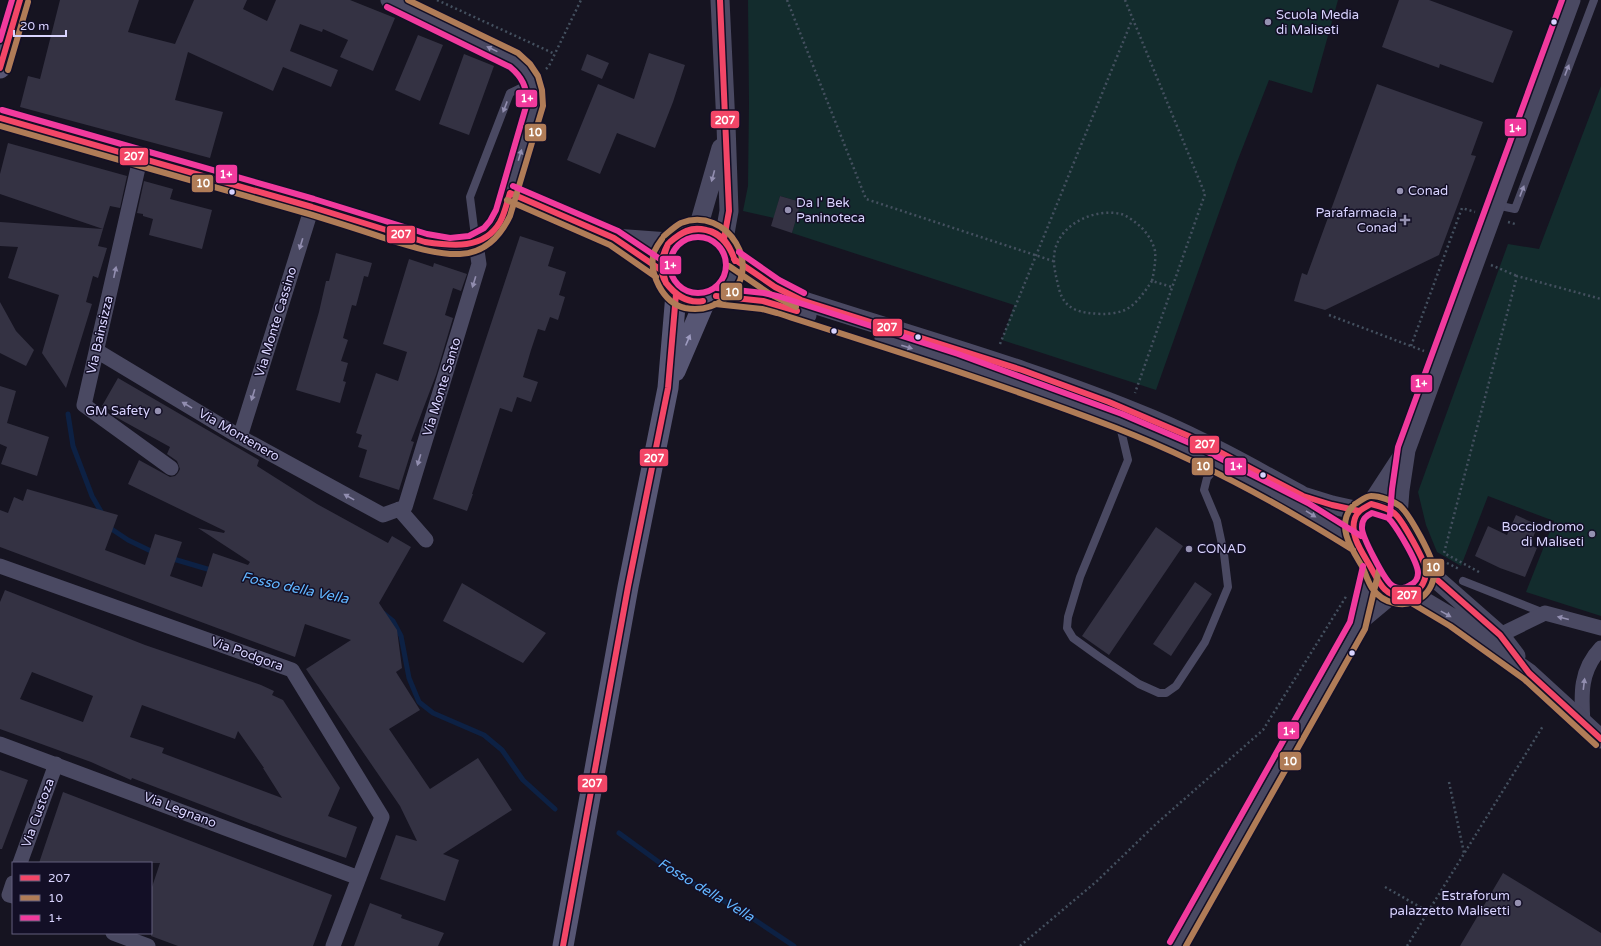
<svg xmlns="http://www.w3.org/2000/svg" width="1601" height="946" viewBox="0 0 1601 946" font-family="'Varela Round',sans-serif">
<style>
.green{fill:#132c2d}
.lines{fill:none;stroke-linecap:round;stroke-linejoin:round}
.stream{stroke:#0d2144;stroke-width:5}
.building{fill:#343243;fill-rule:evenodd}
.path{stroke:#44505f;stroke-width:2.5;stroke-dasharray:2 3;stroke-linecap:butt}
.service{stroke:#4a4962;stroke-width:8}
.minor{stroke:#4a4962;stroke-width:15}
.tertiary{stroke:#4a4962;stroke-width:19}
.secondary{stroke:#575674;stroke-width:21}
.bus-1-casing{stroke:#130f26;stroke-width:9}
.bus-2-casing{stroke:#130f26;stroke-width:9}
.bus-3-casing{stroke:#130f26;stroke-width:9}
.bus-1{stroke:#f34667;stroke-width:6}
.bus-2{stroke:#b07c57;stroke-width:6}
.bus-3{stroke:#f13a9d;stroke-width:6}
.oneway{fill:#928eb0}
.oneway2{fill:#9e9bc0}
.poi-dot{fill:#9591b1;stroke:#130f26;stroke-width:1.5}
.bus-dot{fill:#d9d4ff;stroke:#130f26;stroke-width:1.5}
.labels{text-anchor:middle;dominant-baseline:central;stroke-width:3;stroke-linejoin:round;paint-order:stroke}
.poi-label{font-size:13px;fill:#d9d4ff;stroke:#130f26;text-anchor:start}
.street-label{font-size:13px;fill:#d9d4ff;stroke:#130f26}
.water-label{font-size:14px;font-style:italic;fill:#62b6ff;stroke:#130f26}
.line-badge{stroke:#130f26;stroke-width:1.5}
.badge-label{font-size:11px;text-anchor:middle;font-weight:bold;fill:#fff}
</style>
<rect width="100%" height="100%" fill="#161421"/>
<path class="green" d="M 748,0 L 1338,0 L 1312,93 L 1269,80 L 1237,162 L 1156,390 L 1002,340 L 1014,305 L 792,233 L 801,202 L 780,196 L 774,218 L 743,211 L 748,186 L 749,103 Z
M 1601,86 L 1601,616 L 1526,592 L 1554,521 L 1488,496 L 1461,566 L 1437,552 L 1426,525 L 1418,492 L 1508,244 L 1539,249 Z"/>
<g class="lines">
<path class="stream" d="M 68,414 L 73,446 L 92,496 L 103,515
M 109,525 L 110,528 L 128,540 L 155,553
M 170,558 L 214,571
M 383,613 L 393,621 L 401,636 L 409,678 L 419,702 L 433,713 L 484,735 L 502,750 L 523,780 L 555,809
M 619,833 L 671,871 L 740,910 L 794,946"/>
</g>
<path class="building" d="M 60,0 L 139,0 L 128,32 L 175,44 L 194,0 L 247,0 L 243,9 L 267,21 L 276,0 L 350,0 L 395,18 L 373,71 L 340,57 L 348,40 L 323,29 L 322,32 L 300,24 L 290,51 L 338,70 L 331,87 L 283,67 L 273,91 L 188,52 L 175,100 L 223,112 L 210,158 L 20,107 L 28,76 L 40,79 Z
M 1399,0 L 1429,0 L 1513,31 L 1493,83 L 1440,64 L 1439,68 L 1382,47 Z
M 418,35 L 443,45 L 420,101 L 395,90 Z
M 649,53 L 685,65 L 673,102 L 655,148 L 617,133 L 600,174 L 567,160 L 598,84 L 634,99 Z
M 464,54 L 494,66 L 469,135 L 439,124 Z
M 587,54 L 609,63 L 602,79 L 581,70 Z
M 1377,84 L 1483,122 L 1471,155 L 1476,156 L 1439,255 L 1325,310 L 1294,301 L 1302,273 L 1307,275 Z
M 8,143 L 127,176 L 120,208 L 110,206 L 103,229 L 0,194 L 0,174 Z
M 144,181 L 173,189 L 170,199 L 212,210 L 202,249 L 149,235 L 153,219 L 143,216 L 143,214 L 137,213 Z
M 780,196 L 801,202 L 792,233 L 771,226 Z
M 0,222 L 103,229 L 98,246 L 107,248 L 98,278 L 93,276 L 86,302 L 92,304 L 66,388 L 42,353 L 59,295 L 8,278 L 18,247 L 0,246 Z
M 520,236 L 554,247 L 548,266 L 566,272 L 559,295 L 565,297 L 558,320 L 550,317 L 545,331 L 538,329 L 531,350 L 523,377 L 538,382 L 531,402 L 517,397 L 512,412 L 500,408 L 472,494 L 473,494 L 467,511 L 433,499 Z
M 336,253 L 372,263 L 368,277 L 364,276 L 356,306 L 352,305 L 343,338 L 348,340 L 341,361 L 348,363 L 343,381 L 346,382 L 340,403 L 296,390 L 319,312 L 326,281 L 329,281 Z
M 409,259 L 433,267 L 434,263 L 467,274 L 461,291 L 453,288 L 445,315 L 453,318 L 436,375 L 411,441 L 414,442 L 399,490 L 359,477 L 367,450 L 358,447 L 362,435 L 356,433 L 376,373 L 398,381 L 407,352 L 383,344 Z
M 0,302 L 16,331 L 34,350 L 26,366 L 0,353 Z
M 118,378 L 259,460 L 257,466 L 317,504 L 388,543 L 392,536 L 411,547 L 379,603 L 397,630 L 402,668 L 396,672 L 420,710 L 389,729 L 430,789 L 478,758 L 512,810 L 443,854 L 459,860 L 445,901 L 380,879 L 396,835 L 417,841 L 400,806 L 306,669 L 351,640 L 305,624 L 295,657 L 0,547 L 0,510 L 8,513 L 14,497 L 23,501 L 27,489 L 118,515 L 105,550 L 145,565 L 155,534 L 182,542 L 170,576 L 202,587 L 213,553 L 248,565 L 250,562 L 198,528 L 224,533 L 225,531 L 128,484 L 139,460 L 170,477 L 175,476 L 178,473 L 180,469 L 177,461 L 167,454 L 170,447 L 114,416 L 111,413 L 112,411 L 102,406 Z
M 0,386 L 16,391 L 7,423 L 49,437 L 37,476 L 1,464 L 7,447 L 0,444 Z
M 1516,515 L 1538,525 L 1530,545 L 1537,548 L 1525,577 L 1500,568 L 1475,556 L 1488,526 L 1507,535 Z
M 1156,527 L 1183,546 L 1109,655 L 1082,636 Z
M 1195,582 L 1212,594 L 1171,656 L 1153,644 Z
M 462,583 L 546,633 L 523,663 L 443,621 Z
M 5,590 L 145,645 L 261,685 L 274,691 L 272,695 L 283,700 L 340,788 L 328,816 L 357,827 L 346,858 L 283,836 L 132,778 L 131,780 L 91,762 L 0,729 L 0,602 ZM 32,672 L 93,696 L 83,722 L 20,699 ZM 142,705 L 235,739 L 238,731 L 264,768 L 263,768 L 282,798 L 162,753 L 164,748 L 130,737 Z
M 0,770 L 28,780 L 2,849 L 0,849 Z
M 63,792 L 332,895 L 313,946 L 178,946 L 151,936 L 151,890 L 160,863 L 39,863 Z
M 1503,873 L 1601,933 L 1601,946 L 1460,946 Z
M 370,903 L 402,915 L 401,918 L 444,933 L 438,946 L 354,946 Z"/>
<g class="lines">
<path class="path" d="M 437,0 L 555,54
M 787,0 L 866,199 L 1053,261
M 1125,0 L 1205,194 L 1135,393
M 546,69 L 549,66 L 581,0
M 1508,222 L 1515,224
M 1491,265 L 1517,276
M 1152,281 C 1145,291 1137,304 1125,310 C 1118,313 1109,314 1102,314 C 1081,313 1065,311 1059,289 C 1056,276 1052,263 1055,250 C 1061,223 1096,208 1121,214 C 1128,216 1135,222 1141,227 C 1147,233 1153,242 1155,251 C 1156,261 1154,271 1152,281 L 1172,287
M 1329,315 L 1424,351
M 1000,344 L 1132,20
M 1411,346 L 1462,208 L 1475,212
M 1447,563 L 1459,569
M 1479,572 L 1444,553 L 1517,276 L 1601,299
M 1449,782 L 1464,853
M 1385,887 L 1427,911
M 1020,946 L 1097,881 L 1156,824 L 1263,730 L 1347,595
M 1407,946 L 1543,726"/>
<path class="service" d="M 1496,205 L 1515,209 L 1594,0
M 476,244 L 470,197 L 510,93 L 533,82
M 1119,422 L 1128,460 L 1080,577 L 1068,617 L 1067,628 L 1073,638 L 1098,656 L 1139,684 L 1159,693 L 1166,693 L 1176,686 L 1205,642 L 1228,587 L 1224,554 L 1217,521 L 1204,490 L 1207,478 L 1212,472 L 1221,470
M 1463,581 L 1544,613
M 1177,946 L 1358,625"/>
<path class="minor" d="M 140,159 L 84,405 L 171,468
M 97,351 L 240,437 L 383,515 L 405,507 L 479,264 L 476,244
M 240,437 L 312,207
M 399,509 L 426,540
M 0,566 L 292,670 L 382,817 L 333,946
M 1358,625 L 1371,568
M 1358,625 L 1394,595
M 1500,635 L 1545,613 L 1601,628
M 1583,723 C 1581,694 1580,670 1601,648
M 0,744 L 359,878
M 20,863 L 56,764
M 13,883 L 9,895 L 13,896
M 113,933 L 148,946"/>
<path class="tertiary" d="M 720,0 L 726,125 L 729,211 L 724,239
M 0,118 L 312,207 L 425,242 C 460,249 488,250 503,213 L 535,104 C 536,84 530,72 514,60 L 390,0
M 510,193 L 614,238 L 661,270
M 698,228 L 721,148
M661 265a37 37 0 1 1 74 0a37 37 0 1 1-74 0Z
M 614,238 L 669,242
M 734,259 L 775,287 L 801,300 C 918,338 1038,371 1152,419 C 1204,441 1254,469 1303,496 L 1332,505 L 1359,511 L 1371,504 C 1401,511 1399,517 1413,543 C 1417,551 1425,561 1426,571 C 1427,591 1404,603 1387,592 C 1379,586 1376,575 1371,567 C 1361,549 1345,531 1359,511
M 716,296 L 763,301 L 807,315
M 884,339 L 956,362 L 1057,398 L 1119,421 L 1188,451 L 1304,510 L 1357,543
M 1371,504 L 1403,455
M 1398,516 L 1400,490 L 1406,450 L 1571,0
M 1426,570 L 1500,635 L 1516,656
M 1412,594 L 1454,619 L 1529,673 L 1601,739"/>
<path class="secondary" d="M 0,68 L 20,0
M 675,371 L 705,301
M 563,946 L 628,587 L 668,388 L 676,294"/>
<g class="bus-1-casing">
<path id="bus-1" d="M 720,0 L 729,211 L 724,239
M 0,68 L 20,0
M 0,118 L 312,207 L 425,242 C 452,246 484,250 500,222 C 505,213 507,202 510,193
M 510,193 L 614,238 L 661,270
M 706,230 C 723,233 730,246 735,261
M 706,230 C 722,234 730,246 735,261
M 670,242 C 681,232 691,226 706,230
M 670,242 C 681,233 691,227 706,230
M 734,259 L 775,287 L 801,300 L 1022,370 L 1109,402 L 1191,437 L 1303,496 L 1332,505 L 1359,511
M 666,283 C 675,294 688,304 703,301
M 666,283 C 675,295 687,304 703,301
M 666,283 C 658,270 661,257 668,244
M 666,283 C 661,267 662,260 668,244
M 716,296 L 763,301 L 797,311
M 1371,504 C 1379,506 1387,508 1394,513 C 1401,518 1426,562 1426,571 C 1426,577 1424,583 1420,588 C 1416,592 1410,595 1404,596 C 1384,598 1378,580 1370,566 C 1362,552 1349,535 1355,518 C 1358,510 1364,508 1371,504 Z
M 1426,570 L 1500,635 L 1529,673 L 1601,739
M 563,946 L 628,587 L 668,388 L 676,294"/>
</g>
<g class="bus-2-casing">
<path id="bus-2" d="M 8,70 L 28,2
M 0,126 C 103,156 206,184 309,214 C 335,222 361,230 387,239 C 411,246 435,255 460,254 C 485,253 500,237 510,216 L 543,106 L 542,90 L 538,76 L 530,64 L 518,53 L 408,0
M 507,200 L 610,245 L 656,277
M 662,239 C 659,243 656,248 654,252 C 648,273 663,303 685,308 C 700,311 712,308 725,299 C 767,269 727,205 681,223 C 675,226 669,232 664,236
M 729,266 L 770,294 L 796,307
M 715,304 L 762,309 L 777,313 C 890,349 1004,385 1116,428 C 1198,460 1278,503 1353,550
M 1352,507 C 1335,527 1353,551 1363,568 C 1366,575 1368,582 1372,588 C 1383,604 1406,610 1422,597 C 1430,591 1435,580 1434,570 C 1433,557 1410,515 1400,506 C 1393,501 1380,496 1371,496 C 1366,496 1360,501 1355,504
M 1408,601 L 1450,626 L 1524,679 L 1596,745
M 1186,946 L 1365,629 L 1379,570"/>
</g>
<g class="bus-3-casing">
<path id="bus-3" d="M 0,40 L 12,0
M 2,110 L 314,199 L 427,234 L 450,238 L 469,236 L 484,228 L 490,221 L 496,210 L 527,103 C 527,87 522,77 510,67 L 387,7
M 513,186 L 618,231 L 666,263
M670 265a28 28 0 1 1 56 0a28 28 0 1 1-56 0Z
M 739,252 L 779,280 L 804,293
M 717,288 L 764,293 L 781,297 L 958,354 L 1122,414 L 1192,444 L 1308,503 L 1361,536
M 1372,513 L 1388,518 L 1391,521 C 1398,530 1418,562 1418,573 C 1418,578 1415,583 1410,585 C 1405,589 1398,589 1393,586 C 1385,582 1361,535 1362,527 C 1362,519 1366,516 1372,513 Z
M 1390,515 L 1392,489 L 1398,447 L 1562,0
M 1170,942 L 1350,622 L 1363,566"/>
</g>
<use href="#bus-1" class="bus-1"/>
<use href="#bus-2" class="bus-2"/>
<use href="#bus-3" class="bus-3"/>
</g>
<defs><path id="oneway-solid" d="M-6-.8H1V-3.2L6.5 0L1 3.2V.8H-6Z"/></defs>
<g class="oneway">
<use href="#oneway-solid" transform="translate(492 49) rotate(-154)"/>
<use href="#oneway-solid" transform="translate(1567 70) rotate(-69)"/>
<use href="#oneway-solid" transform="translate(505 107) rotate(111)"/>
<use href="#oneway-solid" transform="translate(520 155) rotate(-73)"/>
<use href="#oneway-solid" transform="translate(713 176) rotate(105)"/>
<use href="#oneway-solid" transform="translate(1522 191) rotate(-69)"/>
<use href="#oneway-solid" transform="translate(301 244) rotate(107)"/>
<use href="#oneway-solid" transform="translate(115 272) rotate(-78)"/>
<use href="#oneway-solid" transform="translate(474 282) rotate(107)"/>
<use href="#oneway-solid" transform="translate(907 347) rotate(18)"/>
<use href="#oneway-solid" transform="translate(253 395) rotate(107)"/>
<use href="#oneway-solid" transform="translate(187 405) rotate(-149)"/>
<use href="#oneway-solid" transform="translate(419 460) rotate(107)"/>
<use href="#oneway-solid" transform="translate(349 497) rotate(-151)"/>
<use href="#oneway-solid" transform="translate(1311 514) rotate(32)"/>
<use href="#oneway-solid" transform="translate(1446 614) rotate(29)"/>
<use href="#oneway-solid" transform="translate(1563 618) rotate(-166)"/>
<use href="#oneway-solid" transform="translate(1584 684) rotate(-83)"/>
</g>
<use class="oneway2" href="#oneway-solid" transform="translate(688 340) rotate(-67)"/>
<g class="poi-dot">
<circle cx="1268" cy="22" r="4"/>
<circle cx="1400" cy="191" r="4"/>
<circle cx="788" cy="210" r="4"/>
<path d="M1403 214h4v4h4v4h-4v4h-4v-4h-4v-4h4z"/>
<circle cx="158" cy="411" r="4"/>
<circle cx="1592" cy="534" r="4"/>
<circle cx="1189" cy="549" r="4"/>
<circle cx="1518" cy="903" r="4"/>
</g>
<g class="bus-dot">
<circle cx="1554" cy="22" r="3.5"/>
<circle cx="232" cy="192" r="3.5"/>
<circle cx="834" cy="331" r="3.5"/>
<circle cx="918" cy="337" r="3.5"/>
<circle cx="1263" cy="475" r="3.5"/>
<circle cx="1352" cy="653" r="3.5"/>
</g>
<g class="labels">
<g class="poi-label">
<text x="1276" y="15">Scuola Media<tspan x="1276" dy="15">di Maliseti</tspan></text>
<text x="1408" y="191">Conad</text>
<text x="796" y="203">Da I' Bek<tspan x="796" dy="15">Paninoteca</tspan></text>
<text x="1397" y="213" text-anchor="end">Parafarmacia<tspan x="1397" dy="15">Conad</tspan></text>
<text x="150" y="411" text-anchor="end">GM Safety</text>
<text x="1584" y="527" text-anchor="end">Bocciodromo<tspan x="1584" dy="15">di Maliseti</tspan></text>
<text x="1197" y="549">CONAD</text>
<text x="1510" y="896" text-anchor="end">Estraforum<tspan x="1510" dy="15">palazzetto Malisetti</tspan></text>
</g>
<g class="street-label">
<text transform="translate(276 322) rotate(-73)">Via Monte Cassino</text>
<text transform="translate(100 335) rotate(-77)">Via Bainsizza</text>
<text transform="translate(442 387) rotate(-73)">Via Monte Santo</text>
<text transform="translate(239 435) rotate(30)">Via Montenero</text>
<text transform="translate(247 654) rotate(20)">Via Podgora</text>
<text transform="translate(180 810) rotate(21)">Via Legnano</text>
<text transform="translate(38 813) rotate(-70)">Via Custoza</text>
</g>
<g class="water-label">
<text transform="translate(295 588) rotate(12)">Fosso della Vella</text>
<text transform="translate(706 890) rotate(31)">Fosso della Vella</text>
</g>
</g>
<g class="line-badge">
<rect x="515" y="89" width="23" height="19" rx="4" fill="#f13a9d"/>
<rect x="710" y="110" width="30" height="19" rx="4" fill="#f34667"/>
<rect x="1504" y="118" width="23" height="19" rx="4" fill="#f13a9d"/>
<rect x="524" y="123" width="23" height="19" rx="4" fill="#b07c57"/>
<rect x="119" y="147" width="30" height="19" rx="4" fill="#f34667"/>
<rect x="215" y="164" width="23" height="20" rx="4" fill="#f13a9d"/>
<rect x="191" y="174" width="23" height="19" rx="4" fill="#b07c57"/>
<rect x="386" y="225" width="30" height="19" rx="4" fill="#f34667"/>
<rect x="659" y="255" width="23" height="20" rx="4" fill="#f13a9d"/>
<rect x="720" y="282" width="23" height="19" rx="4" fill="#b07c57"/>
<rect x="872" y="318" width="31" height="19" rx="4" fill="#f34667"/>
<rect x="1410" y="374" width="23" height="19" rx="4" fill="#f13a9d"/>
<rect x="1189" y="435" width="31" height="19" rx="4" fill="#f34667"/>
<rect x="639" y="448" width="30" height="19" rx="4" fill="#f34667"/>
<rect x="1191" y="457" width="23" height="19" rx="4" fill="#b07c57"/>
<rect x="1224" y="457" width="23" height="19" rx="4" fill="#f13a9d"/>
<rect x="1422" y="558" width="23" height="19" rx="4" fill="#b07c57"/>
<rect x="1391" y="586" width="31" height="19" rx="4" fill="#f34667"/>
<rect x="1277" y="721" width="23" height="19" rx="4" fill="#f13a9d"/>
<rect x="1279" y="751" width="23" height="20" rx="4" fill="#b07c57"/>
<rect x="577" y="774" width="31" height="19" rx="4" fill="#f34667"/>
</g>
<g class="badge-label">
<text x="527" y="102">1+</text>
<text x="725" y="124">207</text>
<text x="1515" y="132">1+</text>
<text x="535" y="136">10</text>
<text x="134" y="160">207</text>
<text x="226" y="178">1+</text>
<text x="203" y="187">10</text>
<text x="401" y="238">207</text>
<text x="670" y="269">1+</text>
<text x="732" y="296">10</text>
<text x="887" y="331">207</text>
<text x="1421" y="387">1+</text>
<text x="1205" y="448">207</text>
<text x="654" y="462">207</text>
<text x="1203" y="470">10</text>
<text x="1236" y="470">1+</text>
<text x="1433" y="571">10</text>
<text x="1407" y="599">207</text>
<text x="1289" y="735">1+</text>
<text x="1290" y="765">10</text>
<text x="592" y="787">207</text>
</g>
<rect x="12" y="862" width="140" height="72" fill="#130f26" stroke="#625e7d"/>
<rect x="20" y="875" width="20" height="6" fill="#f34667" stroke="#625e7d"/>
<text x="48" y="882" font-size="12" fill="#d9d4ff">207</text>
<rect x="20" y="895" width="20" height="6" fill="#b07c57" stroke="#625e7d"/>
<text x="48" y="902" font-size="12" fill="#d9d4ff">10</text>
<rect x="20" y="915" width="20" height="6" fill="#f13a9d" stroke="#625e7d"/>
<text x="48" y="922" font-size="12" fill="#d9d4ff">1+</text>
<path d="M14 30v6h52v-6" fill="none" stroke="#d9d4ff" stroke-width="2"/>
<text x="20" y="30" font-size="12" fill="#d9d4ff" stroke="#130f26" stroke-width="3" paint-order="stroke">20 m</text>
</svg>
